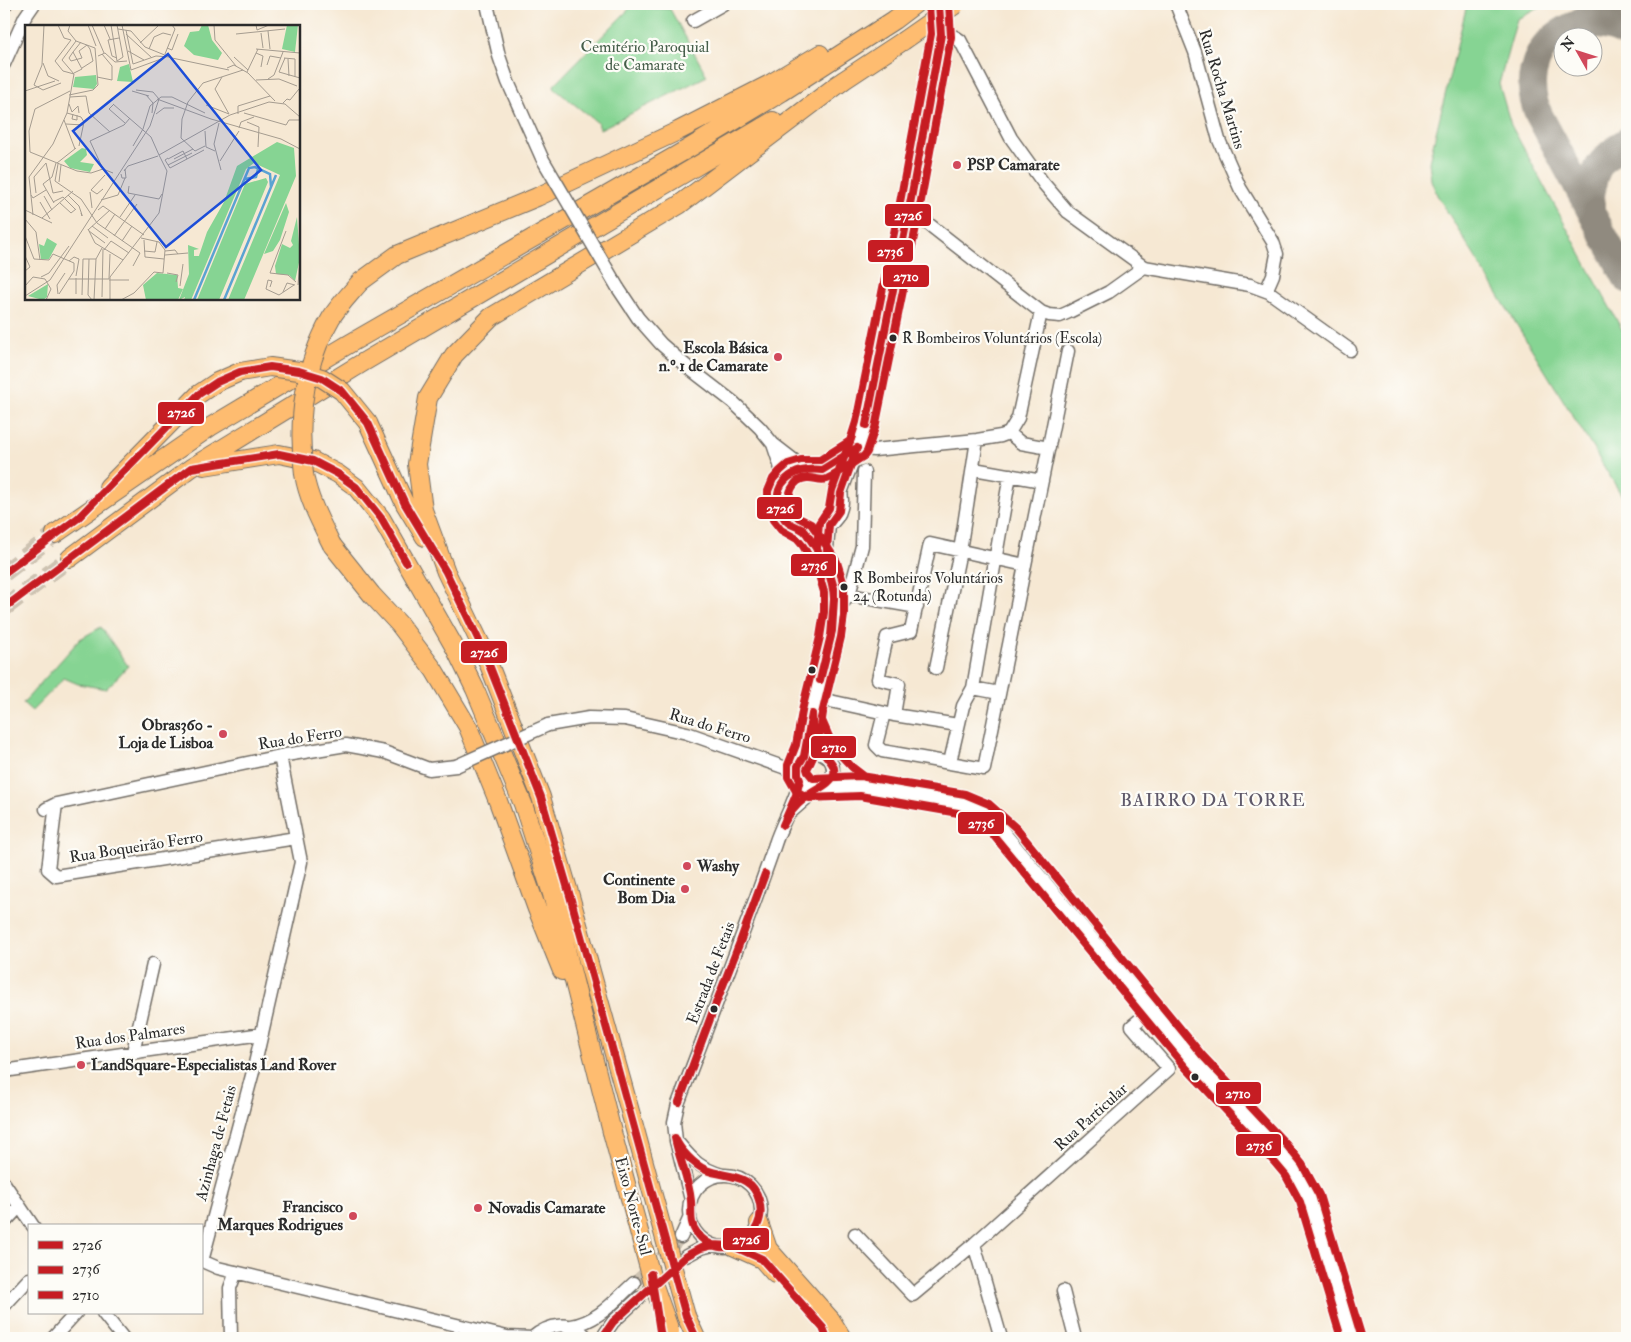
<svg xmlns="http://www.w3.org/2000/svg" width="1631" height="1342" viewBox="0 0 1631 1342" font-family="'IM FELL Double Pica',serif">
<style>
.green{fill:#86d493;stroke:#58805f}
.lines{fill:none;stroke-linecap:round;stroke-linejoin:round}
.taxiway{stroke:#908a7f;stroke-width:28}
.minor-tunnel{stroke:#cdc2b1;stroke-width:12;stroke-dasharray:12 6;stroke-linecap:butt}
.highway-tunnel{stroke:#cdc2b1;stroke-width:18;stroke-dasharray:18 9;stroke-linecap:butt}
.minor-casing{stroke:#726d66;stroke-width:15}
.highway-casing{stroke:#726d66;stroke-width:20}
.minor{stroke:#fff;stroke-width:12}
.highway{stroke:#febc70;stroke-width:18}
.minor-bridge-casing{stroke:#726d66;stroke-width:15;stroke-linecap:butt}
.highway-bridge-casing{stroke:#726d66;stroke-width:20;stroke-linecap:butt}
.minor-bridge{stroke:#fff;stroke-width:12}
.highway-bridge{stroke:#febc70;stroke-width:18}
.bus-1-casing{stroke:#fdfcf7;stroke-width:11}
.bus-2-casing{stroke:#fdfcf7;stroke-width:11}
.bus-3-casing{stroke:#fdfcf7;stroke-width:11}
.bus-1{stroke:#c61d23;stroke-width:8}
.bus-2{stroke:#c61d23;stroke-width:8}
.bus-3{stroke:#c61d23;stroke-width:8}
.poi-dot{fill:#d1495b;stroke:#fdfcf7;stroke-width:2}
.bus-dot{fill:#2b2b2b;stroke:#fdfcf7;stroke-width:2}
.labels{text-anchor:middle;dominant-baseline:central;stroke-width:4.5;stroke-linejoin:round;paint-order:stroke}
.bus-label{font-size:15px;fill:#2b2b2b;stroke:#fdfcf7;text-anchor:start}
.park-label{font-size:16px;fill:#465e4a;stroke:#fdfcf7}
.street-label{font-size:16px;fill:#2b2b2b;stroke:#fdfcf7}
.poi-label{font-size:16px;font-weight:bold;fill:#2b2b2b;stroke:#fdfcf7;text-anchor:start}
.neighbourhood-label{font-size:18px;letter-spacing:1px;fill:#5f596a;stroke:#fdfcf7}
.inset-river{fill:none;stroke:#5ba3d2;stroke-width:2.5}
.inset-road{fill:none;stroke:#a59c90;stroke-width:1}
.view{fill:#1d4ed8;fill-opacity:0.15;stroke:#1d4ed8;stroke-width:2.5}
.inset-edge{fill:none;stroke:#2b2b2b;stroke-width:2.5}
.line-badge{stroke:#fdfcf7;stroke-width:2}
.badge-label{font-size:14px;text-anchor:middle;font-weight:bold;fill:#fff}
</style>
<rect width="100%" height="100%" fill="#fdfcf7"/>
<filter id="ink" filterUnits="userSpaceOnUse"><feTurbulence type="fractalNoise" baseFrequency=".02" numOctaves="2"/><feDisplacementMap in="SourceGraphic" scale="10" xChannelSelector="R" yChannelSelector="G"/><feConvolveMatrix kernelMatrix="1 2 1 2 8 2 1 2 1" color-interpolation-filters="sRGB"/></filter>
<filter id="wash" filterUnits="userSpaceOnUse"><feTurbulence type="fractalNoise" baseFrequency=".0096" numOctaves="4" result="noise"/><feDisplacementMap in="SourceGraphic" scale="20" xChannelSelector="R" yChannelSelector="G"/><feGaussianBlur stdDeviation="1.12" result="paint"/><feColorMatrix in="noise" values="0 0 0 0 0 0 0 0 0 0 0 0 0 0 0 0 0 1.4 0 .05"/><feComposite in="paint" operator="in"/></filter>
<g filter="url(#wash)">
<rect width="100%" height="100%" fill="#f6e8d3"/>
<path class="green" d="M 1467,4 L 1548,4 L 1517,19 L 1499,84 L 1511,125 L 1627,339 L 1627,504 L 1437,195 L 1431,180 L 1429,162 Z
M 631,7 L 670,9 L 707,76 L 600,129 L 598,123 L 555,89 L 554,85 Z
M 101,627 L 128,666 L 106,689 L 78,684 L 64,678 L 32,711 L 23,703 L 80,639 Z"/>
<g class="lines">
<path class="taxiway" d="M 1615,4 C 1596,14 1575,23 1557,35 C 1531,54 1526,87 1539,115 L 1627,279
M 1576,24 C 1595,24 1611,25 1627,34
M 1591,209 C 1590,173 1597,161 1627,141"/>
</g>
</g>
<g filter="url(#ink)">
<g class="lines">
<path class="minor-tunnel" d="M 634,1283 L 674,1245 L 681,1237
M 639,1298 L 678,1263"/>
<path class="highway-tunnel" d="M 4,573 L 55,534
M 4,608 L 70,558"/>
<g class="minor-casing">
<path id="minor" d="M 487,4 L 499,56 L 508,82 L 542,158
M 1176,4 L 1195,52 L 1219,140 L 1240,188 L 1273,242 L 1277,254 L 1273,275 L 1266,291
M 4,5 L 6,4
M 693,21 L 723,4
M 941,35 C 949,34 954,35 960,40 L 1011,138 L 1044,184 L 1068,212 L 1144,267 L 1250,285 L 1269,292 L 1350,350
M 4,64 L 25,17 L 34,4
M 908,215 L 922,219 L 1041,312 L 1049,315 L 1060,316 L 1069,312 L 1109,292 L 1144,267
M 618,288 L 638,318 L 661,344 L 685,365 L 733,402 L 760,428 L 773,444 L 804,468
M 1009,433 L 1021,443 L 1049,448
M 773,444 L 780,465 L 783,482
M778 500a32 32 0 1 1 64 0a32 32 0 1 1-64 0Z
M 974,469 L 1042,481
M 822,470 L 858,448 L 874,450 L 977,440 L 1001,436 L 1009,433 L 1018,418 L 1041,312
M 841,493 L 866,425 L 908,215 L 941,35 L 939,4
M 804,531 L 826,564
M 849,595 L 917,607
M 834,615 L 849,595 L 862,546 L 864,472
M 936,668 L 960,551 L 977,440
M 973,688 L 999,693
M 830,701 L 894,715 L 958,725
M 884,713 L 876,745 L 882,751 L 984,769 L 1068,351
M 894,715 L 899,684 L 878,679 L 887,637 L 911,631 L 930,544 L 1025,565
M 811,719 L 825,754
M 548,725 L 589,718 L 625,719 L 687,733 L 783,767 L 798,775
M797 770a18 18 0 1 1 36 0a18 18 0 1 1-36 0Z
M 280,756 L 301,862 L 254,1068 L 202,1261 L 218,1268 L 507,1337 L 532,1338
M 804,756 L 814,704 L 831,636 L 834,615 L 834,588 L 828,567 L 827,549 L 829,525
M 950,762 L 963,706 L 973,688 L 1010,475
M 824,787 L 861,786 L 961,803 L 984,812 L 996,823 L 1194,1062 L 1278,1150 L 1294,1170 L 1309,1198 L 1351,1338
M 56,804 L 48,869 L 56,876 L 296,838
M 46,809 L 56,804 L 280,756 L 346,745 L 384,752 L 429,769 L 456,766
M 791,812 L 817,789
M 133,1052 L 153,964
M 4,1071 L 262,1034
M 679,1144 C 694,1162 700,1168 722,1175
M689 1211a36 36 0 1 1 72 0a36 36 0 1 1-72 0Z
M 4,1183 L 33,1226
M 691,1200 L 676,1141 L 674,1122 L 678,1104 C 711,1017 745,931 775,844 C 782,822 795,803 800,780
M 4,1223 L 19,1207
M 855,1234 L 913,1295 L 974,1244 L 1169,1069 L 1132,1026 L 1151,1010
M 681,1237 L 690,1217
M 974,1244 L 1001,1338
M 686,1256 L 701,1248 L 713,1245
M 1063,1291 L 1075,1338
M 4,1306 L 29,1279
M 103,1313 L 123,1338
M 571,1326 C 599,1321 614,1301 634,1283
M 53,1338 L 76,1313
M 231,1338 L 230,1288 L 236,1272
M 532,1338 C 548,1324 572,1319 587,1338
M 602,1338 L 613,1322 L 639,1298"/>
</g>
<g class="highway-casing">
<path id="highway" d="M 835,86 L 903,41
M 360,282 L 397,255 L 537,197 L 678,131 L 768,85 L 820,54
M 368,423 L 405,504 L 425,537
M 204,466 L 279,454 L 313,461 L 338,474 L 356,487 L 381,518 L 455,648 L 475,689 L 523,804 L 552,894 L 612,1132
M 108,487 L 199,394 L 217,382 L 240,372
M 55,534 L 210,427 L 349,344 L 691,147 L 782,92 L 894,20 L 915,4
M 332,545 L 372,595 L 399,624 L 434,670 L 468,727 L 498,801 L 537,909 L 562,971
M 70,558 L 191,468 L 362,363 L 773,121
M 631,1115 L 570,896 L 541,797 L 482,647 L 446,572 L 423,510 L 417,464 L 428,398 L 454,355 L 491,317 L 679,205 L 844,80
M 759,1223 L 768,1249 L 831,1320 L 842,1338
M 733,1246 L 762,1259 L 775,1274
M 686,1316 L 696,1338"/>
</g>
<use href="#minor" class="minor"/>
<use href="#highway" class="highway"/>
<g class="minor-bridge-casing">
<path id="minor-bridge" d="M 542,158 L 618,288
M 456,766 L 548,725"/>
</g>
<g class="highway-bridge-casing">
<path id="highway-bridge" d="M 903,41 L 956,4
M 240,372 L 270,367 L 299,371 L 322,378 L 342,391 L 368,423
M 332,545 C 321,523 308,499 304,474 C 297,420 304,365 331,318 C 339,305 351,293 360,282
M 631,1115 L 686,1316
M 612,1132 L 653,1283 L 670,1331"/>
</g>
<use href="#minor-bridge" class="minor-bridge"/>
<use href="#highway-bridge" class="highway-bridge"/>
<g class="bus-1-casing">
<path id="bus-1" d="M 866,425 L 908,215 L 941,35 L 939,4
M 4,573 L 78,518 L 199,394 L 217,382 L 240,372 L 270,367 L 299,371 L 322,378 L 342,391 L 368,423 L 405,504 L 446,572 L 482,647 L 541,797 L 570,896 L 686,1316 L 696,1338
M 834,599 C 833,576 823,558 810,539 C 808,536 806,532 803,530 C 795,525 787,525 782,515 C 767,484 794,466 822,470 L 857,448
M 834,599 L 834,588 L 828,567 L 827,549 L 829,525 L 839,511 L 841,493 L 857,448
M 4,608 L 191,468 L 279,454 L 313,461 L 338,474 L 356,487 L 381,518 L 406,562
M 820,680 L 831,636 L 834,599
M 820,680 L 832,631 L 834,599
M 783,825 L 796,795 L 800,780 L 798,775 L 798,766 L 804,756 L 812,714
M 783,825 C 788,815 796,805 805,798 C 813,790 831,785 834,774 C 836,765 829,761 825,754 C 818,743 812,727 812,714
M 740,942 L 765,874
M 740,942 L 765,874
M 713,1011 L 740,942
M 713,1011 L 740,942
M 679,1102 L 713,1011
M 679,1102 L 713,1011
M 675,1138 C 680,1150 694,1165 706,1170 C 727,1178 752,1173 759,1200 C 770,1238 721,1265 697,1233 C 689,1223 692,1213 691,1201 C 689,1179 679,1159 675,1138 Z
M 651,1274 L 661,1338
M 602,1338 L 613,1322 L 686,1256 L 701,1248 L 713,1245 L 733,1246 L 762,1259 L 823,1328 L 827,1338"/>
</g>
<g class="bus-2-casing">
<path id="bus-2" d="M 929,5 L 931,34 L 898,213 L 856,422 L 850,441 L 820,460 L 801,460 L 788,464 L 780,471 L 773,479 L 768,491 L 768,505 L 773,520 L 781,530 L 797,539 L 803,546 L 818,572 L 824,592 L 824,612 L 820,637 L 803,706 L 796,745 L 788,765 L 788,777 L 796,791 L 809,798 L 860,796 L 958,813 L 979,821 L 989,830 L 1186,1068 L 1270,1157 L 1286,1176 L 1300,1202 L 1341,1338"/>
</g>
<g class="bus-3-casing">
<path id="bus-3" d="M 949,4 L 951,37 L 918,217 L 875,428 L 867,452 L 864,456 C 852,463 840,473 827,479 C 820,482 814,477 807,478 C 792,479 787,495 789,508 L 799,518 L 811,524 L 824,542 L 837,562 L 844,585 L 844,615 L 841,637 L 821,718 L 834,748 L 852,767 L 865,777 L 965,794 L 989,804 L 1016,828 L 1202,1055 L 1285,1143 L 1302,1164 L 1319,1195 L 1361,1335
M 821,578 L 817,549 L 819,523 L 829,508 L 832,490 L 852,436
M 823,713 C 820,732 818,751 807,769 L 808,772 L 813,778 L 861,776 L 874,778"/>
</g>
<use href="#bus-1" class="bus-1"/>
<use href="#bus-2" class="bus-2"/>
<use href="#bus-3" class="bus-3"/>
</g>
</g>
<g class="poi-dot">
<circle cx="957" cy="165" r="5"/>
<circle cx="778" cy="357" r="5"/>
<circle cx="223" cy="734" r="5"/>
<circle cx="687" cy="866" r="5"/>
<circle cx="685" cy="889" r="5"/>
<circle cx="81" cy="1065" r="5"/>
<circle cx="478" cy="1208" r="5"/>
<circle cx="353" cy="1216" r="5"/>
</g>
<g class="bus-dot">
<circle cx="893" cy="338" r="4.5"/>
<circle cx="844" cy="587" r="4.5"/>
<circle cx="812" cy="670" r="4.5"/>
<circle cx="714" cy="1009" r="4.5"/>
<circle cx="1195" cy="1077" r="4.5"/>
</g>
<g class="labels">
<g class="bus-label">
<text x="902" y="338">R Bombeiros Voluntários (Escola)</text>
<text x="853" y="578">R Bombeiros Voluntários<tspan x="853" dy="18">24 (Rotunda)</tspan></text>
</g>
<g class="park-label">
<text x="645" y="47">Cemitério Paroquial<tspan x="645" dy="18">de Camarate</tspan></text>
</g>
<g class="street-label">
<text transform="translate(1222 89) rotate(73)">Rua Rocha Martins</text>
<text transform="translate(710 726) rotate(17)">Rua do Ferro</text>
<text transform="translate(300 738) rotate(-9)">Rua do Ferro</text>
<text transform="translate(136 847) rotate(-9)">Rua Boqueirão Ferro</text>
<text transform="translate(711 973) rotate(-69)">Estrada de Fetais</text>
<text transform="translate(130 1036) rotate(-8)">Rua dos Palmares</text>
<text transform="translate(1091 1117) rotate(-42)">Rua Particular</text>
<text transform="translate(216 1143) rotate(-75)">Azinhaga de Fetais</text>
<text transform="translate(633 1206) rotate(75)">Eixo Norte-Sul</text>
</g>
<g class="poi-label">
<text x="967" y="165">PSP Camarate</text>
<text x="768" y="348" text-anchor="end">Escola Básica<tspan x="768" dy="18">n.º 1 de Camarate</tspan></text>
<text x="213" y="725" text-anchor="end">Obras360 -<tspan x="213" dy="18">Loja de Lisboa</tspan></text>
<text x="697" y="866">Washy</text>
<text x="675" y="880" text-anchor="end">Continente<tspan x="675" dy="18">Bom Dia</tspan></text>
<text x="91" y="1065">LandSquare-Especialistas Land Rover</text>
<text x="343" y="1207" text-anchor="end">Francisco<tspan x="343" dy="18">Marques Rodrigues</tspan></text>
<text x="488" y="1208">Novadis Camarate</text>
</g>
<g class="neighbourhood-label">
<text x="1213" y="800">BAIRRO DA TORRE</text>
</g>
</g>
<g transform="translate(25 25)">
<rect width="275" height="275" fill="#f6e8d3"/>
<path d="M 177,0 L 183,0 L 187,15 L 197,28 L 193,35 L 169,30 L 159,21 L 165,7 L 174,6 ZM 262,0 L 273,0 L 270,27 L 257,24 ZM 104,39 L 108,57 L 92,56 L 95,42 ZM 71,50 L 72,59 L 69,64 L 48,62 L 50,52 ZM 252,117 L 269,123 L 271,151 L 219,275 L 203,275 L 255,150 L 229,138 L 221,144 L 166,275 L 159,275 L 182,207 L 199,177 L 212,141 ZM 57,123 L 61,124 L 62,130 L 55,137 L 69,139 L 65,147 L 45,143 L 39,136 ZM 241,153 L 243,157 L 194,275 L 172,275 L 220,159 ZM 261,178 L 264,187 L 255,215 L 248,226 L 239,229 ZM 272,192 L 275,233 L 270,256 L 264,250 L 251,249 L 250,241 L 257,219 L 265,223 L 268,220 L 266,216 ZM 22,213 L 32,219 L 24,234 L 16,235 L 14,219 L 19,221 ZM 163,220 L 174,224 L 169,225 L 169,231 L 175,231 L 160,272 L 154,275 L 164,249 ZM 132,248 L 152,250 L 153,263 L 158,264 L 153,275 L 121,275 L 118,260 ZM 23,259 L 22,272 L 18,275 L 3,271 Z" fill="#86d493"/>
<path class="inset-river" d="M 220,154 L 231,152 L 233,144M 169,275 L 224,143 L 230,142 L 245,149 L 246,162M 199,275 L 251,150"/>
<path class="inset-road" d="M 19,0 L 17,40 L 9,60 L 18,65 L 36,58M 33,0 L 39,13 L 46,15M 45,0 L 43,6 L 51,16M 63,0 L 71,21M 67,0 L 79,28M 79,0 L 85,14M 86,0 L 92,36M 97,0 L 106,45 L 136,34M 189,0 L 190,15 L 211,41M 231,0 L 232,5 L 244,0M 93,4 L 106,6 L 120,22 L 147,33 L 204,45M 101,5 L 108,39 L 131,31 L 145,32M 243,6 L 245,24M 236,8 L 238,23M 101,9 L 127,33M 211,9 L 260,4M 46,15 L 30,36 L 38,46 L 49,49M 115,18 L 134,0M 142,23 L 147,25 L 153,9M 124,24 L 129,12 L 138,8 L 146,10M 231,24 L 275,28M 103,26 L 119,35M 48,27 L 44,33 L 46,36 L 57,33 L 54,26 L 62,20 L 65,24M 231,28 L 238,31 L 236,42M 140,29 L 150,4 L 147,0M 73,31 L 80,28 L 90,37 L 102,36M 209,32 L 223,45M 92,33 L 87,31 L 83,15 L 94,13M 259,33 L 270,34 L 270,52M 260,33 L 254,47 L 275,53M 263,34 L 264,51M 92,36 L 98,32 L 92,0M 18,38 L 23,51 L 34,56M 242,40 L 245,31 L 256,33M 57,43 L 68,36 L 65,24M 202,43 L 209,40 L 223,48 L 250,76M 222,47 L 233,24M 49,48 L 57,44 L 48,27 L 56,17M 72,52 L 87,55 L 87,41 L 77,29M 197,52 L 190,64 L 204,89M 243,54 L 249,50 L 258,27M 231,55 L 254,54 L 272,61M 0,66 L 30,56M 107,66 L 124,71M 44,70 L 68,65 L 73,60 L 70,23 L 51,16M 121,70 L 128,78 L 127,88M 45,72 L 61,71 L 64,88 L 85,107M 132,74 L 186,94 L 256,114 L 275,124M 258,78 L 262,74 L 265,75 L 274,64M 44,79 L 47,87 L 53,81 L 54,88M 88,79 L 126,112 L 134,130M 89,79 L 84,84 L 100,98M 181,80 L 204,89M 42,88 L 56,92 L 59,97 L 54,121M 219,88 L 261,100 L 264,95 L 275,95M 48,89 L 47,94 L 52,95 L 52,90M 131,89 L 139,83 L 149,83M 213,89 L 213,81 L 245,71M 39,95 L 50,124M 222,97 L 234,102 L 233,122M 194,98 L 189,119 L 196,145M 41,99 L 58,100M 214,103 L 216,97 L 229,92M 180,106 L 181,122 L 190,126M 108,121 L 118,104 L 125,81 L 136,72 L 147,72 L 180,88M 180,121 L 170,126 L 156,113 L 157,94 L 163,77 L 178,58 L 218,45M 5,127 L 52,146 L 66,148 L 78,144 L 88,148M 5,127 L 4,106 L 10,84 L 45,66M 143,133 L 140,135 L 145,143 L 179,125M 143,134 L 158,126 L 162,134M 149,134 L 168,124M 195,136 L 214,106M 21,138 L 28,168 L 38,166M 32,138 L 51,123M 33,139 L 30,156 L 56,174 L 72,198 L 115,228 L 108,241M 143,140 L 167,128M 78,144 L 65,116 L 99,100 L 105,93M 99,146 L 103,141 L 133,131M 96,149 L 97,153 L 101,153 L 100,144M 34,157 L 36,140M 18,159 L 27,152 L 31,138M 18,159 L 29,178M 104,161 L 103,168 L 134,174 L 137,169M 78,164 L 72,169 L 66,165 L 80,150M 65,167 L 67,183M 11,168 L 9,152 L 21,138M 6,170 L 8,173 L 21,165M 43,170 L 54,181 L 57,190 L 57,191 L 56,188M 19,171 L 27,185M 76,175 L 93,170 L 100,153M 15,177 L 25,194M 28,177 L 38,172 L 50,184M 35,178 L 46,188 L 51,184M 0,185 L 27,198M 73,185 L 78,181 L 119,210M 8,190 L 4,152 L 28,119 L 42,88 L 49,49 L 37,35 L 51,16M 95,192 L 110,170M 17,193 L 48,166M 0,194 L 11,207 L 15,235M 67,201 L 83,213M 63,204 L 70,218 L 98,235M 80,204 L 90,189M 63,205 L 85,185M 64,206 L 80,218M 261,206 L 245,248 L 263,250 L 271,257M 0,211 L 9,234 L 24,235 L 28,229 L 49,238 L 49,246 L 34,269M 89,211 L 112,179M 116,213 L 134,217 L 140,225 L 138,248M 119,215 L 120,232 L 139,234M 97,216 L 107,201M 79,225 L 86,216 L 104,228M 119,226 L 130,227 L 132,217M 140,226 L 150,225 L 153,229M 140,230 L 163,228M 0,231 L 5,242 L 0,246M 64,234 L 63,270 L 67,275M 44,236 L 49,232 L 54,234 L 51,251M 142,248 L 153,250 L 151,257M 16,252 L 24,248 L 44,221M 44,254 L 84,254 L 85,229M 84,255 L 104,255M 273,260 L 275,235M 0,261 L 8,252 L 20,254 L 26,264 L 21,275M 155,261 L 158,239M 245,262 L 247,256 L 243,255 L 241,264 L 254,270 L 269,260M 258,267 L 262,258 L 270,260M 33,269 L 32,260 L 40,248M 51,269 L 51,253M 57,270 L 58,234 L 71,234M 0,271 L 25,255 L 125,101 L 134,74 L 128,67 L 111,65M 77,272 L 78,224M 69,275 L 71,234 L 77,223M 85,275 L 85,252 L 134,188 L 142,146 L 134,130 L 205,90 L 244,77 L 260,79 L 275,92M 96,275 L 109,268 L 129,247 L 138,248"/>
<path class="view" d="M 143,29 L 236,145 L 141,222 L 48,106 Z"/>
<rect width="275" height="275" class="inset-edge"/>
</g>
<g class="line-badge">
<rect x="884" y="203" width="48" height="24" rx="5" fill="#c61d23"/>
<rect x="867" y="239" width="47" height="24" rx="5" fill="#c61d23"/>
<rect x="882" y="264" width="48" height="24" rx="5" fill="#c61d23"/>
<rect x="157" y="401" width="48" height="24" rx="5" fill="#c61d23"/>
<rect x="756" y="496" width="47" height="24" rx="5" fill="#c61d23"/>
<rect x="790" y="553" width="47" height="24" rx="5" fill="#c61d23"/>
<rect x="460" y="640" width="48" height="24" rx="5" fill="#c61d23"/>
<rect x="810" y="735" width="47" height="24" rx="5" fill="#c61d23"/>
<rect x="957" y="811" width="48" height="24" rx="5" fill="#c61d23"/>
<rect x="1215" y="1081" width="47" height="24" rx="5" fill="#c61d23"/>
<rect x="1235" y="1133" width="47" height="24" rx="5" fill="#c61d23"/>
<rect x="722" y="1227" width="48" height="24" rx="5" fill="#c61d23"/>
</g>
<g class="badge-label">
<text x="908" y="220">2726</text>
<text x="890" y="256">2736</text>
<text x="906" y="281">2710</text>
<text x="181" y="417">2726</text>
<text x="780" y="513">2726</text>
<text x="814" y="570">2736</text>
<text x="484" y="657">2726</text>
<text x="834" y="752">2710</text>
<text x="981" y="828">2736</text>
<text x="1238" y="1098">2710</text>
<text x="1259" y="1150">2736</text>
<text x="746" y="1244">2726</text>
</g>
<rect width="1631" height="1342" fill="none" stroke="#fdfcf7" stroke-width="20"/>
<rect x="28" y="1224" width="175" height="90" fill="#fdfcf7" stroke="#a9a8a5"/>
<rect x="38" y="1241" width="25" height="8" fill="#c61d23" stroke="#a9a8a5"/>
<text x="72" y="1250" font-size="15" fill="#2b2b2b">2726</text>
<rect x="38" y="1266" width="25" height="8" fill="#c61d23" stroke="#a9a8a5"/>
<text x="72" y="1274" font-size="15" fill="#2b2b2b">2736</text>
<rect x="38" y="1291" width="25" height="8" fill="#c61d23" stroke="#a9a8a5"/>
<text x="72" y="1300" font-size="15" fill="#2b2b2b">2710</text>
<g transform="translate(1578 52) rotate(309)"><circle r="24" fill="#fdfcf7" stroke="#a9a8a5"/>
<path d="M0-4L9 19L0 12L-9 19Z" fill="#d1495b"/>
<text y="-8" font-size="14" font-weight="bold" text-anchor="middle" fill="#2b2b2b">N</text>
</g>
</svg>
